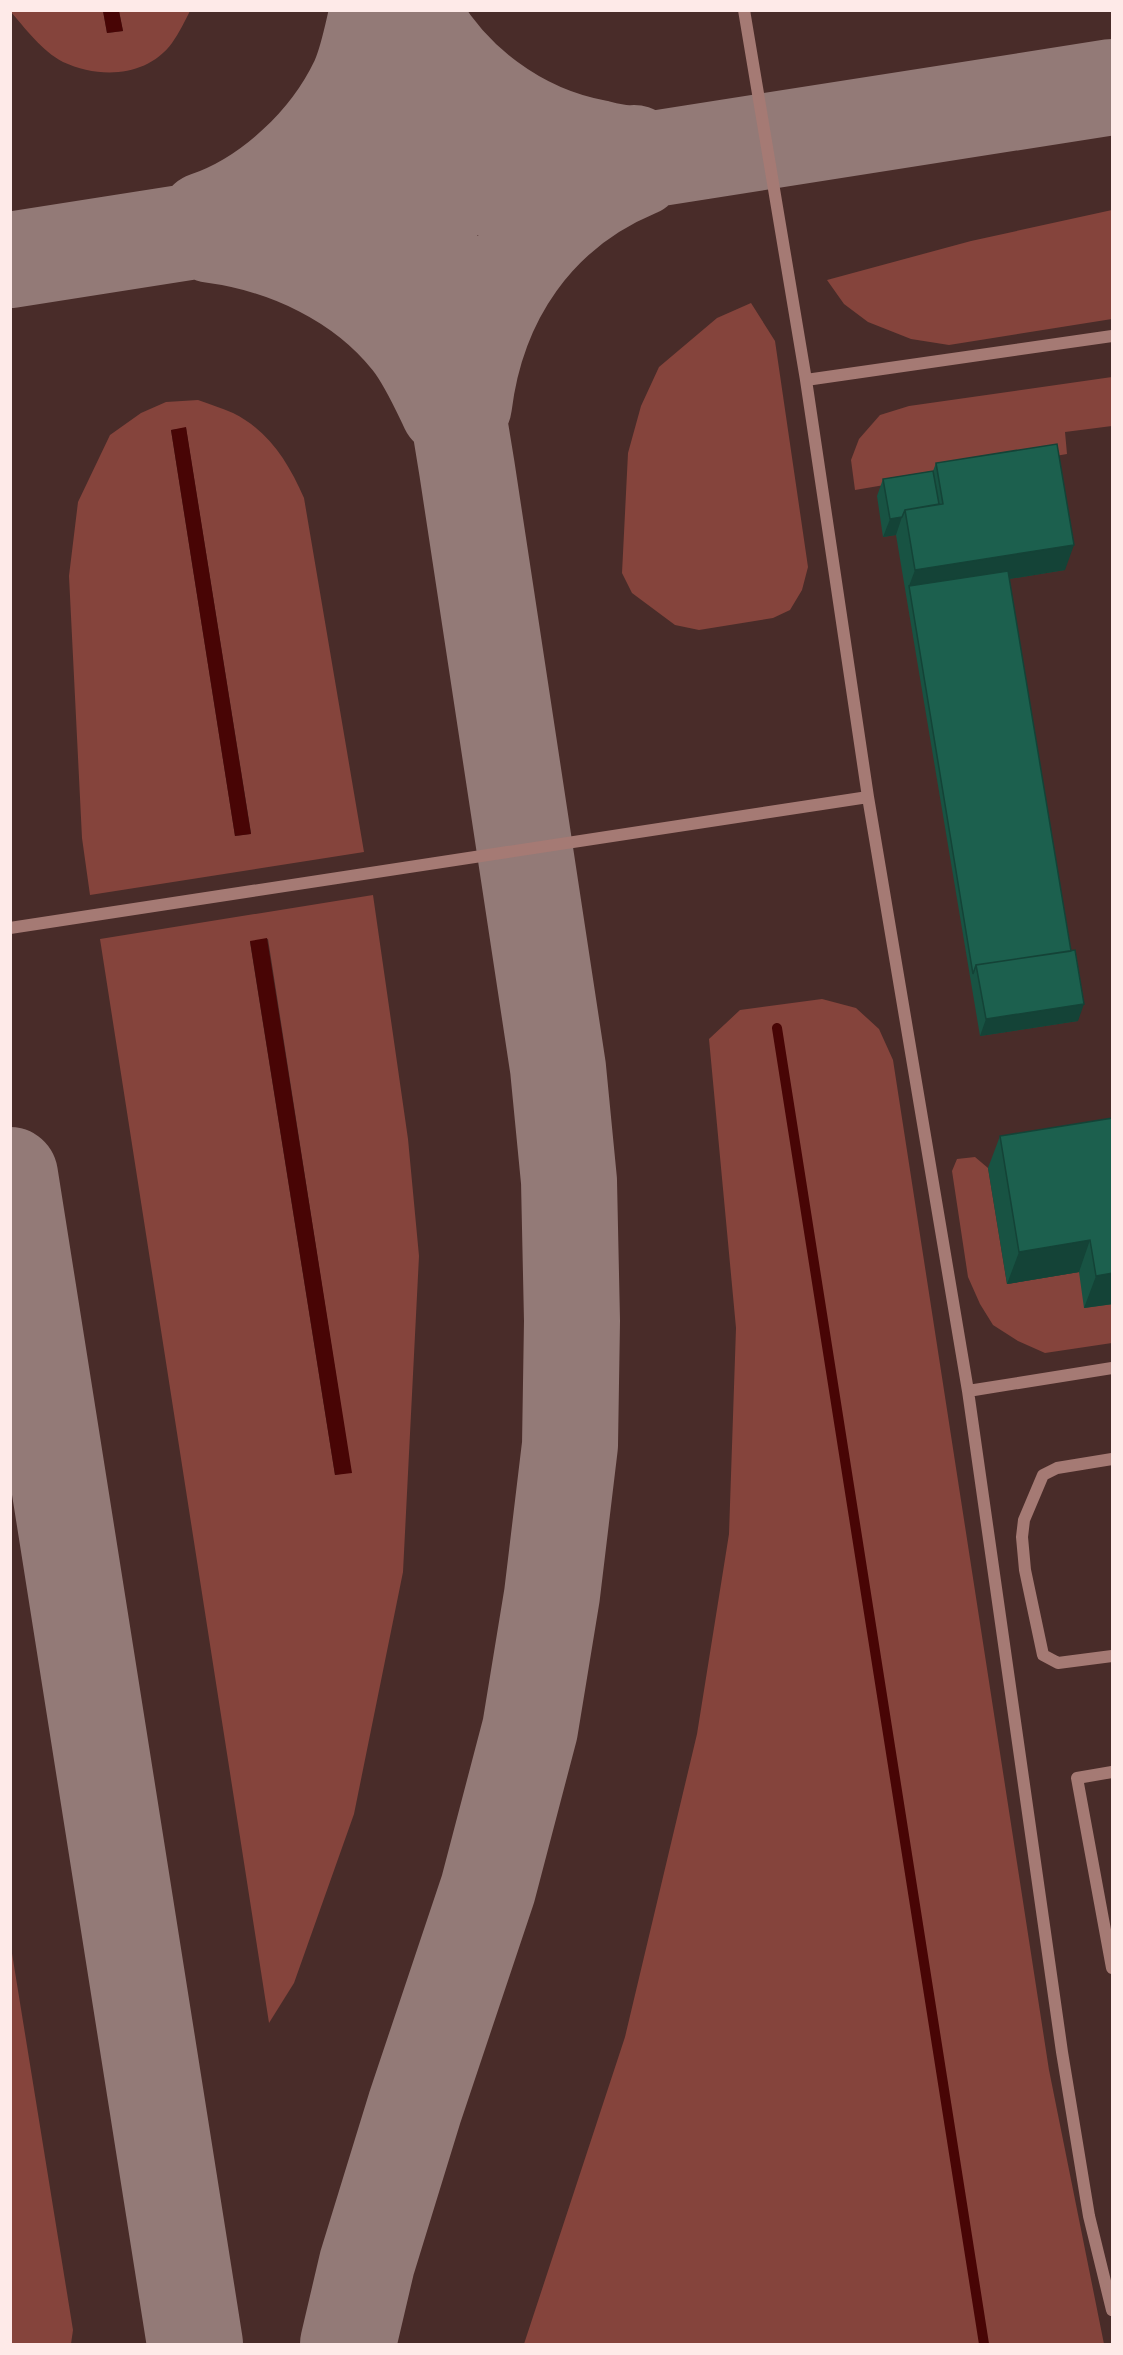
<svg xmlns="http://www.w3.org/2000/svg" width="1123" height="2355" viewBox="0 0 1123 2355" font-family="'Public Sans',sans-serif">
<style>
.green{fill:#85443c;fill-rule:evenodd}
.water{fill:#480505}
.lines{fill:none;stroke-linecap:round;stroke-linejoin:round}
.stream{stroke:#480505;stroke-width:10}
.taxiway{stroke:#937a77;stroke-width:96}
.service{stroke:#a57a74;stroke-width:12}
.wall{fill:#185343}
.shaded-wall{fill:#144337}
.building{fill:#1c604e;stroke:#144337;stroke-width:1.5}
</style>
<rect width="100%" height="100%" fill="#492c29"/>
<path class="green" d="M 10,11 L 103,11 L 107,33 L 123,31 L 119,11 L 190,11 C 185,21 179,33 172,43 C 147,77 100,79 63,62 C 42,51 25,28 10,11 Z
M 1112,210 L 1112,319 L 949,345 L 911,339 L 868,322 L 844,304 L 827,280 L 971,241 Z
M 751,303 L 775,341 L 808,567 L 802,590 L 790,610 L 773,618 L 699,630 L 675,625 L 632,593 L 622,573 L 628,453 L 641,406 L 659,367 L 717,318 Z
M 1112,377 L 1112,426 L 1065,432 L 1067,454 L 855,490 L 851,460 L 859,439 L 880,415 L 909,406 Z
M 198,400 C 209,404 222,408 233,413 C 269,431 288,462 304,498 L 364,852 L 90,895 L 82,838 L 69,576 L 78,502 L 110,435 L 141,413 L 166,402 ZM 186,428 L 251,833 L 250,834 L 235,836 L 171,430 Z
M 373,895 L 408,1139 L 419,1256 L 403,1572 L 354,1814 L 294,1983 L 269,2023 L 100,939 ZM 268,939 L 351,1472 L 335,1475 L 250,942 Z
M 822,999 L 856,1008 L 879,1029 L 893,1060 L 1049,2070 L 1104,2344 L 524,2344 L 625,2037 L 697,1734 L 729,1534 L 736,1328 L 709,1039 L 740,1010 Z
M 975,1157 L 988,1168 L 1007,1284 L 1079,1272 L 1112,1304 L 1112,1343 L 1045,1353 L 1018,1341 L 993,1325 L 980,1304 L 968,1277 L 952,1171 L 957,1159 Z
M 10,1941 L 73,2330 L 71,2344 L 11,2344 Z"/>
<path class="water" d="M 103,11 L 119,11 L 123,31 L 107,33 Z
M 186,427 L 251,834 L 235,836 L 171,430 Z
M 267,938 L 352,1473 L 335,1475 L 250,941 Z"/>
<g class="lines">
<path class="stream" d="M 777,1028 L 984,2344"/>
<path class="taxiway" d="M 411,10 C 448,81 519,134 598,148 C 610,151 622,154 634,153
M 206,220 C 270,198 329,142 358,81 C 368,59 372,34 378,10
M 212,235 C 287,245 362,280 410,340 C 426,360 437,385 448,408
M 10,260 L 1112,87
M 464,405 C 477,299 536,211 637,169
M 10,1175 L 195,2344
M 348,2344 L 367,2263 L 415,2107 L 488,1889 L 530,1729 L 552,1595 L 570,1445 L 572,1321 L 569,1181 L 558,1068 L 467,469 L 392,10"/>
<path class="service" d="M 744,10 L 806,380 L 1112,336
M 806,380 L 868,797 L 968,1391 L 1062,2052 L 1089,2216 L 1112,2310
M 10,928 L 868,797
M 968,1391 L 1112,1368
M 1112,1459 L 1057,1468 L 1043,1475 L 1024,1520 L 1022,1537 L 1025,1570 L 1043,1655 L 1058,1663 L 1112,1656
M 1112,1772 L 1077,1778 L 1112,1968"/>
</g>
<path class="wall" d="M 936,463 L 1065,570 L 1009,579 L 1078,1021 L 980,1036 L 896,535 L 883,537 L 877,496 L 883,479 L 933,471 Z
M 1113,1118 L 1113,1304 L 1084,1308 L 1079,1272 L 1007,1284 L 988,1168 L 1000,1136 Z"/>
<path class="shaded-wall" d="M 902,517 L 896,535 L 883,537 L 890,519 Z
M 1074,545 L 1065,570 L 910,595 L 909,586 L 915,570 Z
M 1084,1004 L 1078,1021 L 980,1036 L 986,1019 Z
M 1090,1240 L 1079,1272 L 1007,1284 L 1019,1252 Z
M 1113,1273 L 1113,1304 L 1084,1308 L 1096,1276 Z"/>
<path class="building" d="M 1057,444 L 1074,545 L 915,570 L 905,510 L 943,504 L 936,463 Z
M 933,471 L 939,504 L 905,510 L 902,517 L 890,519 L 883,479 Z
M 1008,571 L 1071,951 L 976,965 L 973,974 L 909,586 Z
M 1075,950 L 1084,1004 L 986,1019 L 976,965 Z
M 1113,1118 L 1113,1273 L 1096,1276 L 1090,1240 L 1019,1252 L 1000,1136 Z"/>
<rect width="1123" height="2355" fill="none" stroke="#feeae8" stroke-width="24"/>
</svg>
